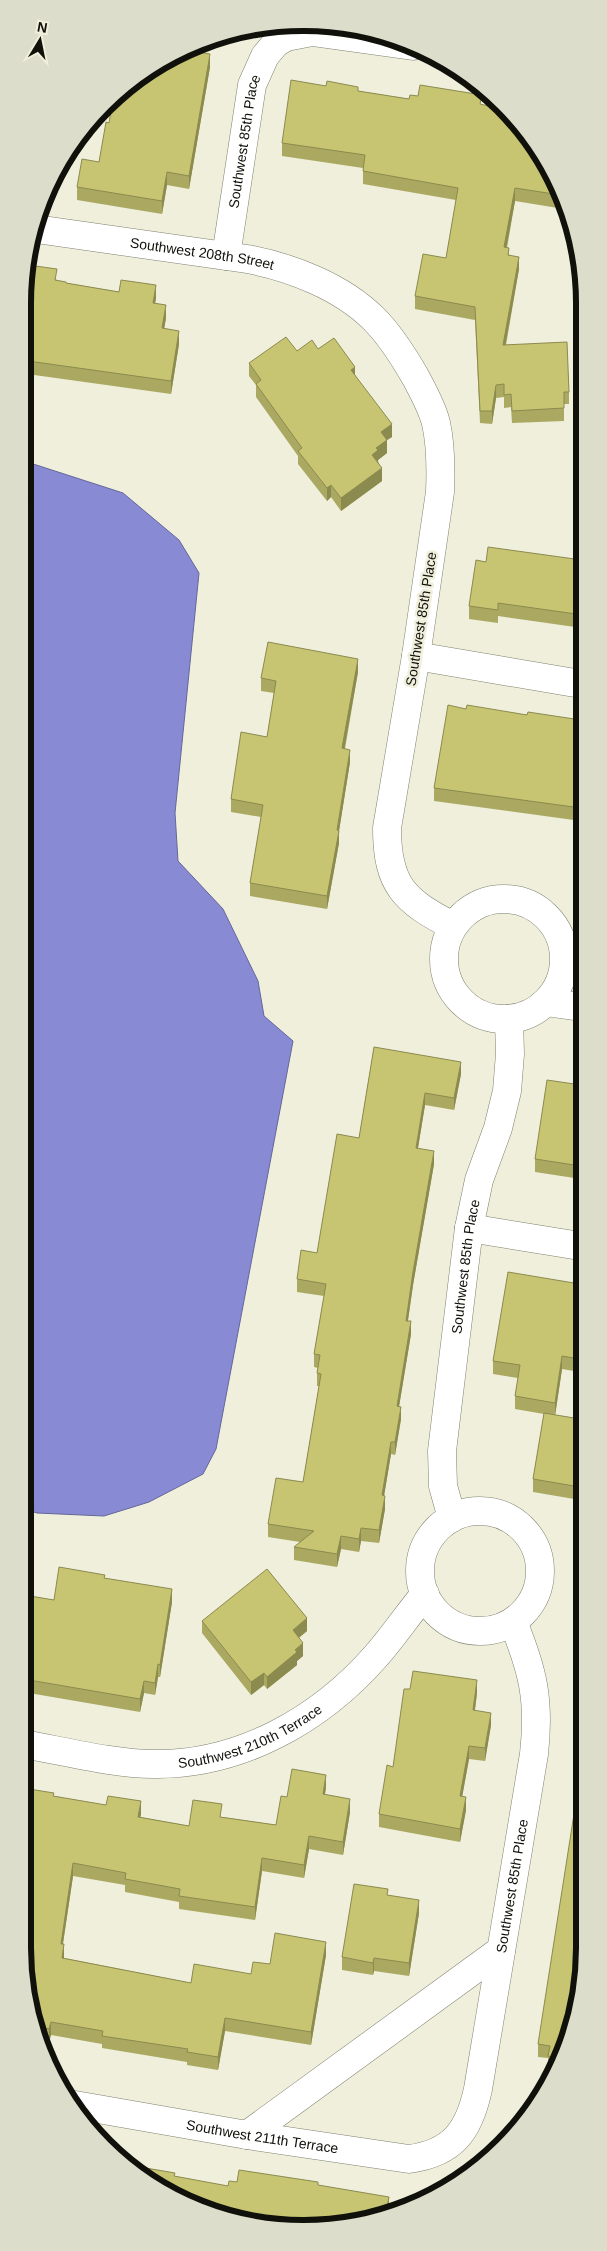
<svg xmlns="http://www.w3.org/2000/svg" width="607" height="2251" viewBox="0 0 607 2251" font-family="Helvetica,sans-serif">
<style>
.water{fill:#888bd4;stroke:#646698}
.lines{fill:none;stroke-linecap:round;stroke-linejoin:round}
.minor-casing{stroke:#818170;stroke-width:29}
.minor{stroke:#fff;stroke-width:28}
.wall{fill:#aba961}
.shaded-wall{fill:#8b8a4f}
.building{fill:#c7c571;stroke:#8b8a4f}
.labels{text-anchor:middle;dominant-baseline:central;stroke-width:5;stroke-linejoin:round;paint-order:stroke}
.street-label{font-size:14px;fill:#11110b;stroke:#efefdc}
.rim{fill:none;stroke:#11110b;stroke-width:6}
</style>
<rect width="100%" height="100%" fill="#efefdc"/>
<path class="water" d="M 27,462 L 123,493 L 179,540 L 199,573 L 175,813 L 178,861 L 223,909 L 258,981 L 264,1016 L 293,1041 L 216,1449 L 203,1474 L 149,1502 L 104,1516 L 37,1513 L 24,1509 Z"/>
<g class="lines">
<g class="minor-casing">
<g id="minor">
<path id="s1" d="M 36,229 L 247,259 C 291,267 342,287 374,319 C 391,336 404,357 416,378 C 424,393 432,407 436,423 C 441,446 441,469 440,492 L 416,656 L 387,828 C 387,885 404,901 453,926"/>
<path id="s2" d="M 226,256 L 252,85 L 265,56 L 276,43 L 286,37 L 312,32 L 413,46"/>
<path d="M 416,656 L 581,684"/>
<circle cx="504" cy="959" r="60"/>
<path d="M 546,1002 L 581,1007"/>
<path d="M 469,1228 L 580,1246"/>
<circle cx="480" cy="1571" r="60"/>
<path id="s3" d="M 452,1518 L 443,1486 L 442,1451 L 469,1228 L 479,1180 L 498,1128 L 507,1091 L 510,1054 L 509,1019"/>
<path id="s4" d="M 23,1744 C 63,1751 114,1764 154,1764 C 240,1765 320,1720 376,1656 C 393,1637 408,1614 425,1594"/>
<path id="s5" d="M 75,2105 L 247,2135 L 409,2159 C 453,2153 469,2131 478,2089 L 534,1754 C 540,1700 533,1671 513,1622"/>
<path d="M 247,2135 L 501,1950"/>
</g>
</g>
<use href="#minor" class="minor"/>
</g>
<path class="wall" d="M 210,67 L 189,189 L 167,185 L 162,214 L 77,200 L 77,187 L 99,162 L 109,123 Z
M 326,86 L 409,99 L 482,105 L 556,179 L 564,209 L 515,201 L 507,248 L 509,255 L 519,269 L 506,345 L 569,392 L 569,404 L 564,404 L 564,421 L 512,423 L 511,407 L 504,408 L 504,397 L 496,398 L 492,424 L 480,423 L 475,320 L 415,309 L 415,296 L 446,258 L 456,200 L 363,184 L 363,168 L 282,156 L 282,143 Z
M 28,265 L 57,280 L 66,283 L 156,298 L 155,303 L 166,318 L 164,329 L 179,344 L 171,394 L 27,374 Z
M 318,349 L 355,375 L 392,437 L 387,440 L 387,453 L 378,460 L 382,481 L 341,511 L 331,497 L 327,501 L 298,464 L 298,456 L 256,397 L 256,385 L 249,376 L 249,363 L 297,351 Z
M 582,560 L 582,636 L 575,635 L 575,627 L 498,616 L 498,623 L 469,619 L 469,606 L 486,562 Z
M 358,672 L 345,749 L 350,762 L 339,831 L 339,843 L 327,909 L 250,896 L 250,883 L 261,817 L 231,812 L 231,799 L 267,737 L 274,693 L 261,691 L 261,678 Z
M 466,709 L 581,720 L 581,821 L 434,801 L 434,788 Z
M 374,1047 L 461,1074 L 454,1110 L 425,1105 L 418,1148 L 434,1164 L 413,1285 L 408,1321 L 411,1334 L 399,1406 L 401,1419 L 395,1455 L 391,1454 L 384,1496 L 385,1509 L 379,1543 L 361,1541 L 359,1552 L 341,1549 L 337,1567 L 294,1560 L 294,1547 L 300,1542 L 268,1537 L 268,1524 L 303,1482 L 319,1386 L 317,1386 L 317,1373 L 318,1368 L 314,1367 L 314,1354 L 324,1296 L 297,1292 L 297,1279 L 317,1253 L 359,1138 Z
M 581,1085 L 581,1179 L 535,1172 L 535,1159 Z
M 580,1284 L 580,1372 L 562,1369 L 555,1415 L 580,1419 L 580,1500 L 533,1492 L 533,1479 L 544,1414 L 515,1409 L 515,1396 L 518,1378 L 493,1374 L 493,1361 Z
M 105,1578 L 172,1602 L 160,1677 L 158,1677 L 155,1695 L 144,1693 L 140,1712 L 23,1692 L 24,1595 L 54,1600 Z
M 202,1621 L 307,1631 L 299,1638 L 303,1656 L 297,1661 L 297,1665 L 267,1689 L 264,1685 L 251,1695 L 202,1633 Z
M 580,1648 L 580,1674 L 578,1674 L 578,1661 Z
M 477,1693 L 475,1710 L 491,1725 L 485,1761 L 469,1759 L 462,1796 L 466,1810 L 460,1842 L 379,1827 L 379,1814 L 393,1767 Z
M 326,1787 L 325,1794 L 350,1812 L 343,1855 L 309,1849 L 304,1878 L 262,1871 L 255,1920 L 179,1909 L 179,1902 L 125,1892 L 125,1885 L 73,1876 L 63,1944 L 64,1958 L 191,1983 L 251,1974 L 270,1964 L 326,1955 L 311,2045 L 225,2031 L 218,2070 L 187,2065 L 187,2062 L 102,2048 L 102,2044 L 51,2035 L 49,2042 L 41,2041 L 22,1948 L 54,1796 L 141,1814 L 140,1817 L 189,1826 L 222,1817 L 276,1825 L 287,1797 Z
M 388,1895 L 419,1913 L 409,1976 L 374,1971 L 373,1975 L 342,1970 L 342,1957 Z
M 579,2002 L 550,2069 L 548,2069 L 548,2058 L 538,2057 L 538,2044 Z"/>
<path class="shaded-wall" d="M 210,54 L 210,67 L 189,189 L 189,176 Z
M 167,172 L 167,185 L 162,214 L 162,201 Z
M 515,188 L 515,201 L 504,260 L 504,247 Z
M 519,257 L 519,269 L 503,358 L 503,345 Z
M 156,285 L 156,298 L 153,316 L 153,303 Z
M 166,305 L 166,318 L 162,341 L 162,328 Z
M 179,331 L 179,344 L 171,394 L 171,381 Z
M 355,367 L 355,380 L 351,370 Z
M 496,385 L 496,398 L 492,424 L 492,411 Z
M 392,424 L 392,437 L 387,440 L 387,453 L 378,460 L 378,463 L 372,455 L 376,448 L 381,432 Z
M 382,468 L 382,481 L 341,511 L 341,498 Z
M 331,485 L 331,497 L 327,501 L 327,488 Z
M 358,659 L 358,672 L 342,761 L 342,748 Z
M 350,750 L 350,762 L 339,831 L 339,843 L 327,909 L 327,896 Z
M 461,1062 L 461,1074 L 454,1110 L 454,1098 Z
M 425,1093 L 425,1105 L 416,1160 L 416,1148 Z
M 434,1151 L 434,1164 L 413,1285 L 406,1333 L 406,1321 L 413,1272 Z
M 411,1321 L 411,1334 L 397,1419 L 397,1406 Z
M 562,1356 L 562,1369 L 555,1416 L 555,1403 Z
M 401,1407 L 401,1419 L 395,1455 L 395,1442 Z
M 391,1442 L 391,1454 L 382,1508 L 382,1495 Z
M 385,1496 L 385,1509 L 379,1543 L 379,1530 Z
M 361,1528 L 361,1541 L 359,1552 L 359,1539 Z
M 341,1536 L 341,1549 L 337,1567 L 337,1554 Z
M 172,1589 L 172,1602 L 160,1677 L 160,1665 Z
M 307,1618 L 307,1631 L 293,1642 L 293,1630 Z
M 303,1643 L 303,1656 L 297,1661 L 297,1665 L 267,1689 L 267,1677 Z
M 158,1664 L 158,1677 L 155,1695 L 155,1683 Z
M 264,1673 L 264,1685 L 251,1695 L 251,1682 Z
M 477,1680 L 477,1693 L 473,1723 L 473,1710 Z
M 144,1681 L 144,1693 L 140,1712 L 140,1699 Z
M 491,1713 L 491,1725 L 485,1761 L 485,1748 Z
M 469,1746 L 469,1759 L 460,1809 L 460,1796 Z
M 326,1775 L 326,1787 L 323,1807 L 323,1794 Z
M 466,1797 L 466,1810 L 460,1842 L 460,1829 Z
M 350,1799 L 350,1812 L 343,1855 L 343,1842 Z
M 141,1801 L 141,1814 L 138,1830 L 138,1817 Z
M 309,1836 L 309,1849 L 304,1878 L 304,1865 Z
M 262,1858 L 262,1871 L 255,1920 L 255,1907 Z
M 73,1863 L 73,1876 L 61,1956 L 61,1944 Z
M 419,1900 L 419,1913 L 409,1976 L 409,1963 Z
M 326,1942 L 326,1955 L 311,2045 L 311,2032 Z
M 64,1944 L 64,1957 L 62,1971 L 62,1958 Z
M 374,1958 L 374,1971 L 373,1975 L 373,1963 Z
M 225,2018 L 225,2031 L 218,2070 L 218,2057 Z
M 51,2022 L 51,2035 L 49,2042 L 49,2029 Z
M 389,2197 L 389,2213 L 386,2214 Z"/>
<path class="building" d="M 192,51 L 210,54 L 189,176 L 167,172 L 162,201 L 77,187 L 82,159 L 99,162 L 106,122 L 109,123 L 112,105 L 147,70 Z
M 291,80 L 326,86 L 327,81 L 358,87 L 358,91 L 409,99 L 410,95 L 418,96 L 420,85 L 482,95 L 480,104 L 506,110 L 556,179 L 560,195 L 515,188 L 504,247 L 509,248 L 508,255 L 519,257 L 503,345 L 567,342 L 569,392 L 564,392 L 564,408 L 512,411 L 511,394 L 504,395 L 504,384 L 496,385 L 492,411 L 480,411 L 475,307 L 415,296 L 423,254 L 446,258 L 458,188 L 363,171 L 365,155 L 282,143 Z
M 28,265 L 57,269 L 55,280 L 66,282 L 66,283 L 119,292 L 121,280 L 156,285 L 153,303 L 166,305 L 162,328 L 179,331 L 171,381 L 28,361 Z
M 286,337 L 297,351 L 312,340 L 318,349 L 334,338 L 355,367 L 351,370 L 392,424 L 381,432 L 387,440 L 376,448 L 378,450 L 372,455 L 382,468 L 341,498 L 331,485 L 327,488 L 298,451 L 302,448 L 256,384 L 261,380 L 249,363 Z
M 488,547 L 582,560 L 582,623 L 575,622 L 576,614 L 498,603 L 498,610 L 469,606 L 476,560 L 486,562 Z
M 268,642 L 358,659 L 342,748 L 350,750 L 337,830 L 339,831 L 327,896 L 250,883 L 263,805 L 231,799 L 241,732 L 267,737 L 276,681 L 261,678 Z
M 448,705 L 466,709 L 467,705 L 527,715 L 528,712 L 581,720 L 581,808 L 434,788 Z
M 374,1047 L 461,1062 L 454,1098 L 425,1093 L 416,1148 L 434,1151 L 413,1272 L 406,1321 L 411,1321 L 397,1406 L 401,1407 L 395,1442 L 391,1442 L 382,1495 L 385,1496 L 379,1530 L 361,1528 L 359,1539 L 341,1536 L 337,1554 L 294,1547 L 314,1531 L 268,1524 L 276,1478 L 303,1482 L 321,1374 L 317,1373 L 320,1355 L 314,1354 L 326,1284 L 297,1279 L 301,1250 L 317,1253 L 337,1134 L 359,1138 Z
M 547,1080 L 581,1085 L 581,1166 L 535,1159 Z
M 508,1272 L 580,1284 L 580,1359 L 562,1356 L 555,1403 L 515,1396 L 520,1365 L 493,1361 Z
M 544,1413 L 580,1419 L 580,1487 L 533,1479 Z
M 59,1567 L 105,1575 L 104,1578 L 172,1589 L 160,1665 L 158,1664 L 155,1683 L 144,1681 L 140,1699 L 23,1679 L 24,1595 L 54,1600 Z
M 267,1569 L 307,1618 L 293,1630 L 303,1643 L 295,1650 L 297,1652 L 267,1677 L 264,1673 L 251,1682 L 202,1621 Z
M 580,1648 L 580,1661 L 578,1661 Z
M 413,1671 L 477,1680 L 473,1710 L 491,1713 L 485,1748 L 469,1746 L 460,1796 L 466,1797 L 460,1829 L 379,1814 L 387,1765 L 393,1767 L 404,1689 L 410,1689 Z
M 292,1769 L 326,1775 L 323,1794 L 350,1799 L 343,1842 L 309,1836 L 304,1865 L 262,1858 L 255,1907 L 179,1896 L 180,1889 L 125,1879 L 126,1873 L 73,1863 L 61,1944 L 64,1944 L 62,1958 L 191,1983 L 194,1964 L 251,1974 L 253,1962 L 270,1964 L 275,1933 L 326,1942 L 311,2032 L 225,2018 L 218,2057 L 187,2052 L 188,2049 L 102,2036 L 103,2031 L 51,2022 L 49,2029 L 38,2027 L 22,1948 L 23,1788 L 54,1793 L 53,1796 L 106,1805 L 108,1796 L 141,1801 L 138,1817 L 189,1826 L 193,1800 L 222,1804 L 220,1817 L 276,1825 L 281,1796 L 287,1797 Z
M 574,1814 L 579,1815 L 579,2002 L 547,2086 L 552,2057 L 548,2056 L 550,2046 L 538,2044 Z
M 354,1884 L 388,1889 L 387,1895 L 419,1900 L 409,1963 L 374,1958 L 373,1963 L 342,1957 Z
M 146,2168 L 175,2173 L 174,2176 L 228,2186 L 229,2181 L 237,2182 L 239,2170 L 318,2182 L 318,2185 L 389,2197 L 386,2213 L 388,2213 L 376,2219 L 285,2228 L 179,2199 L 142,2171 L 145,2172 Z"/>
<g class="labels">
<g class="street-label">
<text stroke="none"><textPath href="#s2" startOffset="116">Southwest 85th Place</textPath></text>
<text stroke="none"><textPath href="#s1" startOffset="168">Southwest 208th Street</textPath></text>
<text transform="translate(421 619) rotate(-81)">Southwest 85th Place</text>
<text stroke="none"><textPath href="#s3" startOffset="254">Southwest 85th Place</textPath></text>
<text stroke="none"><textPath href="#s4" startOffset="234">Southwest 210th Terrace</textPath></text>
<text stroke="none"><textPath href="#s5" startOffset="651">Southwest 85th Place</textPath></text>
<text stroke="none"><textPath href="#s5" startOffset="190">Southwest 211th Terrace</textPath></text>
</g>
</g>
<path d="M0 0H607V2251H0ZM303 31H304A272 272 0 0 1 576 303V1948A272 272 0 0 1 304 2220H303A272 272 0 0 1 31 1948V303A272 272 0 0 1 303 31Z" fill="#ddddcb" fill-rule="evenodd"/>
<path class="rim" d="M303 31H304A272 272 0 0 1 576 303V1948A272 272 0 0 1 304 2220H303A272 272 0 0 1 31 1948V303A272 272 0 0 1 303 31Z"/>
<g transform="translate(40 40) rotate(10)" stroke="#efefdc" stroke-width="4" paint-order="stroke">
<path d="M0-4L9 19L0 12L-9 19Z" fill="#11110b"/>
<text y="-8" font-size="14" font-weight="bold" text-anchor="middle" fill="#11110b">N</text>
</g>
</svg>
